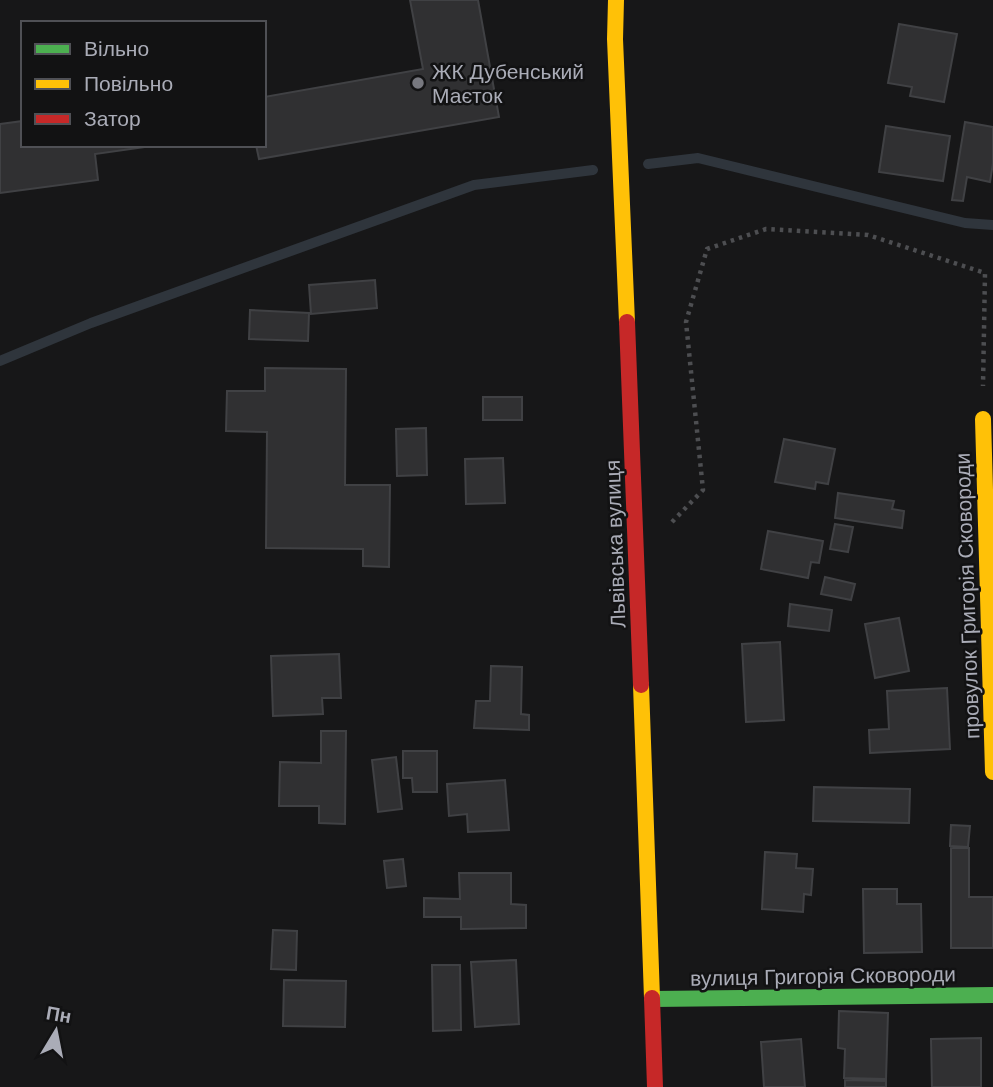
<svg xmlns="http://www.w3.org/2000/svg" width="993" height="1087" viewBox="0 0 993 1087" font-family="Helvetica,sans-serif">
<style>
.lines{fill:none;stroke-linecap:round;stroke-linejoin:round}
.stream{stroke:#2f353c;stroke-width:10}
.building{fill:#303032;stroke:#404144;stroke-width:2}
.path{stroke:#4d4e51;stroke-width:4.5;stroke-dasharray:3.5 5;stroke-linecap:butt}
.fast{stroke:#4caf50;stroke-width:16}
.slow{stroke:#ffc107;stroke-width:16}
.jam{stroke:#c62828;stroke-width:16}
.poi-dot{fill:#77787f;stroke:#121213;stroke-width:2.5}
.labels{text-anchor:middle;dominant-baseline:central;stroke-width:5;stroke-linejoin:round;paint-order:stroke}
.poi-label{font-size:21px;fill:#aaacb7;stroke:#121213;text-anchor:start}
.street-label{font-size:21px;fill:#aaacb7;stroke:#121213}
</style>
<rect width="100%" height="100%" fill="#171718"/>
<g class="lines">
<path class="stream" d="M 648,164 L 698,158 L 965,223 L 993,225
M 0,361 L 91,323 L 474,185 L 593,170"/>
</g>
<path class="building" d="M 410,0 L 478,0 L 499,117 L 259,159 L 256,145 L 264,145 L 264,97 L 423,69 Z
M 899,24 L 957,34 L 944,102 L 910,96 L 912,87 L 888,83 Z
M 23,121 L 23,145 L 159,145 L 95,154 L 98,180 L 0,193 L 0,124 Z
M 965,122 L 993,127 L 993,163 L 990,182 L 967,177 L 963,201 L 952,200 Z
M 886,126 L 950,136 L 943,181 L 879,172 Z
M 375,280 L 377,308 L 311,314 L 309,285 Z
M 250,310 L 309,313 L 308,341 L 249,339 Z
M 265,368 L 346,369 L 345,485 L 390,485 L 389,567 L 363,566 L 363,549 L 266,548 L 267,432 L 226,431 L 227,391 L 265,391 Z
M 483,397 L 522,397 L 522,420 L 483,420 Z
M 426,428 L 427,475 L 397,476 L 396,429 Z
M 784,439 L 835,449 L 828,484 L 816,482 L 815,489 L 775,482 Z
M 503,458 L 505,503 L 466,504 L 465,459 Z
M 838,493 L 894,501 L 892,509 L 904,511 L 902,528 L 835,518 Z
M 835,524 L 853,527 L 848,552 L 830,549 Z
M 768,531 L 823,541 L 819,563 L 811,562 L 808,578 L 761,569 Z
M 825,577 L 855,584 L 851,600 L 821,594 Z
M 790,604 L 832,610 L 829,631 L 788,626 Z
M 899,618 L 909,671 L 875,678 L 865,624 Z
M 780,642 L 784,720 L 746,722 L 742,644 Z
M 339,654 L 341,698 L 322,698 L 323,714 L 273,716 L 271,656 Z
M 491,666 L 522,667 L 521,714 L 529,715 L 529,730 L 474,728 L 476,701 L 490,701 Z
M 947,688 L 950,749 L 870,753 L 869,730 L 889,729 L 887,691 Z
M 321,731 L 346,731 L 345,824 L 319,823 L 319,806 L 279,806 L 280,762 L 321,763 Z
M 403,751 L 437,751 L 437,792 L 413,792 L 412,778 L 403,778 Z
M 396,757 L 402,809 L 378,812 L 372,760 Z
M 505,780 L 509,830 L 468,832 L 467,814 L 449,816 L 447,784 Z
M 814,787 L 910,789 L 909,823 L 813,821 Z
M 951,825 L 970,826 L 968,847 L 950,846 Z
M 951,848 L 969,848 L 969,897 L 993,897 L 993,948 L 951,948 Z
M 765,852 L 797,854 L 796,868 L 813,869 L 811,895 L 804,894 L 803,912 L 762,909 Z
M 403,859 L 406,886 L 387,888 L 384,861 Z
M 459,873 L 511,873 L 511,904 L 526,905 L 526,928 L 461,929 L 461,917 L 424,917 L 424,898 L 460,899 Z
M 863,889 L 897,889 L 897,904 L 921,904 L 922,952 L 864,953 Z
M 273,930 L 297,931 L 296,970 L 271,969 Z
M 516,960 L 519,1024 L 475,1027 L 471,962 Z
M 432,965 L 460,965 L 461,1030 L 433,1031 Z
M 284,980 L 346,981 L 345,1027 L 283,1026 Z
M 839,1011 L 888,1013 L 886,1079 L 844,1078 L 845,1049 L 838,1048 Z
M 981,1038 L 981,1087 L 932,1087 L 931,1039 Z
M 801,1039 L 805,1087 L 764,1087 L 761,1042 Z
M 845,1080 L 886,1081 L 886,1087 L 845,1087 Z"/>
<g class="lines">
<path class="path" d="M 672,522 L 703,490 L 686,322 L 707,249 L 766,229 L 868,235 L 985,273 L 983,386"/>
<path class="fast" d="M 653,999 L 993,995"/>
<path class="slow" d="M 616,0 L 615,39 L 627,322
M 983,419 L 993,772
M 641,685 L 652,998"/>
<path class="jam" d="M 627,322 L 641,685
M 652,998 L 655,1087"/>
</g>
<circle class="poi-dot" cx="418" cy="83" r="7"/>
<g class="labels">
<g class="poi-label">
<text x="432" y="71">ЖК Дубенський<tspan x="432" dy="24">Маєток</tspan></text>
</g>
<g class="street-label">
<text transform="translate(615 544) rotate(-92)">Львівська вулиця</text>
<text transform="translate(967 596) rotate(-92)">провулок Григорія Сковороди</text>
<text transform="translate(823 976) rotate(-1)">вулиця Григорія Сковороди</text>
</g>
</g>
<rect x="21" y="21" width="245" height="126" fill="#121213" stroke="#4f5055" stroke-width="2"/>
<rect x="35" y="44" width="35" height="10" fill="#4caf50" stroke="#4f5055" stroke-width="2"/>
<text x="84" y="56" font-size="21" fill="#aaacb7">Вільно</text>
<rect x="35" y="79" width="35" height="10" fill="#ffc107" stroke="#4f5055" stroke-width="2"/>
<text x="84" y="91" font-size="21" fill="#aaacb7">Повільно</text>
<rect x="35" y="114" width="35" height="10" fill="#c62828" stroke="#4f5055" stroke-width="2"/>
<text x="84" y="126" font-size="21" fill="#aaacb7">Затор</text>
<g transform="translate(56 1031) rotate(10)" stroke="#121213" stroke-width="5" paint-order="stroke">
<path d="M0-5L12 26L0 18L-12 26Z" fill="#aaacb7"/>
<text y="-10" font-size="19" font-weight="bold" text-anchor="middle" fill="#aaacb7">Пн</text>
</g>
</svg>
